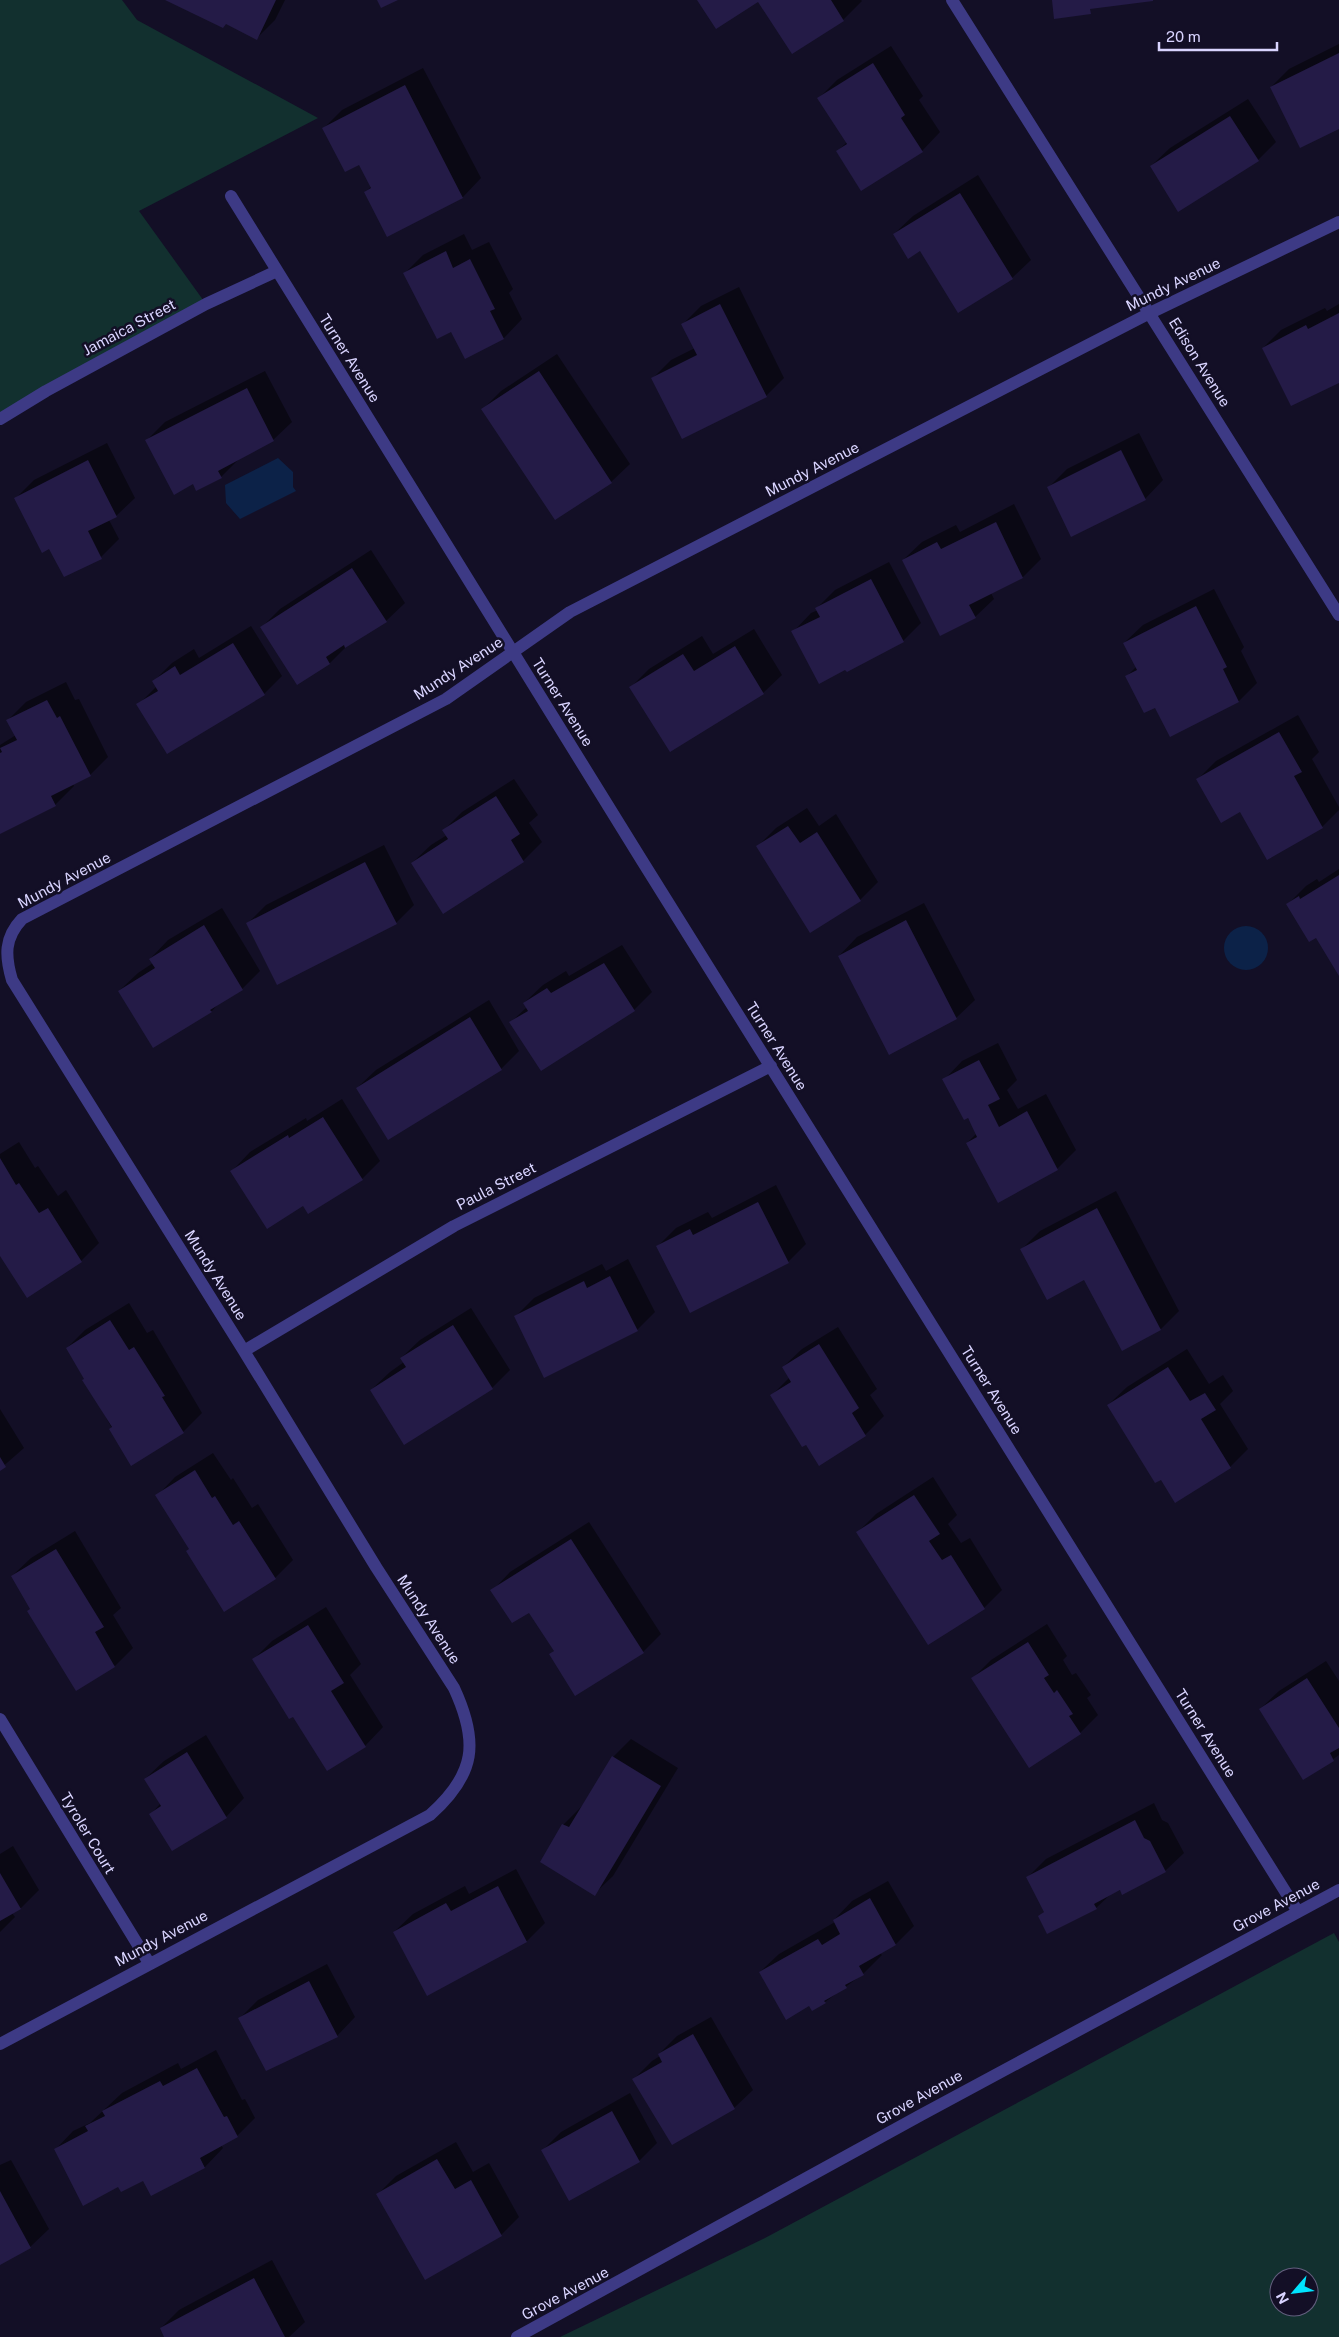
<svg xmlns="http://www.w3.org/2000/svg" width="1339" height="2337" viewBox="0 0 1339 2337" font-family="'Public Sans',sans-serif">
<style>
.green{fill:#12302f;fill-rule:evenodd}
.water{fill:#0c2248}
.shadow{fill:#0007}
.building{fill:#241b47}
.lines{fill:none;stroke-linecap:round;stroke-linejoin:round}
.minor{stroke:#3d3a85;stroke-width:12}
.labels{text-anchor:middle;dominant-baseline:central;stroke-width:5;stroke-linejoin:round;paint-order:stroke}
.street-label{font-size:15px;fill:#d9d4ff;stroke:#130f26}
</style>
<rect width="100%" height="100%" fill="#130f26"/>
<path class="green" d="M 0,0 L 122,0 L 137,20 L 318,118 L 139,211 L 206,304 L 0,419 Z
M 1334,1933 L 1339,1942 L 1339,2337 L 560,2337 L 765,2238 ZM 1279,2277 L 1309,2277 L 1309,2307 L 1279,2307 Z"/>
<path class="water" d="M 278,458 L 293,472 L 293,487 L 296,491 L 240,519 L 226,503 L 225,485 Z
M1224 948a22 22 0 1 1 44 0a22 22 0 1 1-44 0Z"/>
<path class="shadow" d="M 168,0 L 285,0 L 275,20 L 257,38 L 227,23 Z
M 699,0 L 861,0 L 862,1 L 843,20 L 792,52 L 759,0 Z
M 1339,44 L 1339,127 L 1271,87 L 1289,69 Z
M 891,46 L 923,96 L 919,100 L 940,132 L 922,151 L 838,151 L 847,142 L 819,98 L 837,80 Z
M 423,68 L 481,178 L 463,197 L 388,235 L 365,192 L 371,187 L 360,164 L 324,128 L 342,110 Z
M 1248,99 L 1276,142 L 1258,160 L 1151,166 L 1170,148 Z
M 978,175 L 1031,260 L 1012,278 L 920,250 L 894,234 L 913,216 Z
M 464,234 L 472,250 L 489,242 L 513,289 L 509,293 L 522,319 L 504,338 L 466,357 L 452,330 L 405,273 L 423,255 Z
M 739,287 L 784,378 L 766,396 L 653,378 L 671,360 L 695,348 L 683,324 L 701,306 Z
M 1339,304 L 1339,381 L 1263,348 L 1281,330 L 1325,308 L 1327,311 Z
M 557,354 L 630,464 L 611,482 L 483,409 L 501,391 Z
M 265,371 L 292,422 L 273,440 L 240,458 L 221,477 L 197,489 L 194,483 L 147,440 L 165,422 Z
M 1139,433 L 1163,480 L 1145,499 L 1049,487 L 1067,469 Z
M 107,443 L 135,498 L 116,516 L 109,520 L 119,539 L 101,557 L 50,547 L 16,498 L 34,480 Z
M 1014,504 L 1041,559 L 1023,577 L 991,593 L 994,599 L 975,617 L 903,560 L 922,542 L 956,525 L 960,532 Z
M 371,550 L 405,603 L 386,621 L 346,647 L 330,663 L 297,683 L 262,627 L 280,609 Z
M 889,562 L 921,623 L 903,641 L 846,668 L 793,632 L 811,613 L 818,610 L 817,608 L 835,590 Z
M 1214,589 L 1244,647 L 1241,651 L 1257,683 L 1239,701 L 1171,735 L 1155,706 L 1127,676 L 1137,666 L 1124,643 L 1143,625 Z
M 251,626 L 282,676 L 264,694 L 138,705 L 157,686 L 154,681 L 172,663 L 194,649 L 199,658 Z
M 754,629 L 782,675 L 763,693 L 631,687 L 649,669 L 702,636 L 713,654 Z
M 66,682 L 75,700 L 79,699 L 108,757 L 90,775 L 73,784 L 74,786 L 55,805 L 1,832 L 0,745 L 16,735 L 8,720 L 26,702 Z
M 1298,715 L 1319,752 L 1312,759 L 1339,807 L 1339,810 L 1322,827 L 1240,811 L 1198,779 L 1216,761 Z
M 514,779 L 538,815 L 529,823 L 542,842 L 523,861 L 444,912 L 412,863 L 431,845 L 447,835 L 444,830 L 462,812 Z
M 807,808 L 819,826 L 836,814 L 878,882 L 860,900 L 758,846 L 776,828 Z
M 384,845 L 414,905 L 396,923 L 248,923 L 266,905 Z
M 1339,869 L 1339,973 L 1316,937 L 1288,904 L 1306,886 L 1317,879 L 1319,882 Z
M 924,903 L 975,1000 L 956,1018 L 839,956 L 857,937 Z
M 222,908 L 260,971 L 242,989 L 220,1002 L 212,1011 L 153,1047 L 119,991 L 138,973 L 153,963 L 150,959 L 168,940 Z
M 622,945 L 652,992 L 634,1010 L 511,1022 L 527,1007 L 524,1003 L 543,985 L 566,971 L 569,976 Z
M 489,1000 L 519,1051 L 501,1069 L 357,1088 L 376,1070 Z
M 998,1043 L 1017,1080 L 1007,1090 L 1018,1109 L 1046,1094 L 1076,1150 L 1057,1169 L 998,1201 L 967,1143 L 977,1133 L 944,1080 L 962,1061 Z
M 342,1099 L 380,1161 L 362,1179 L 304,1205 L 232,1171 L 250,1152 L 306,1118 L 307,1121 Z
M 19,1142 L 35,1168 L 38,1166 L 58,1196 L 66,1190 L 99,1243 L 81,1261 L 0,1254 L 0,1154 Z
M 776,1185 L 806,1244 L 788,1262 L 657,1247 L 676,1228 L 708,1212 L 712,1218 Z
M 1116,1191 L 1179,1311 L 1161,1329 L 1085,1278 L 1022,1249 L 1040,1231 Z
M 628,1259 L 655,1312 L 637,1330 L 516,1316 L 534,1298 L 602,1264 L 606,1271 Z
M 129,1303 L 147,1333 L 153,1330 L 202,1413 L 183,1432 L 132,1464 L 67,1348 L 85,1330 Z
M 471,1308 L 510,1370 L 492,1388 L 371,1390 L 390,1372 L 404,1362 L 401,1358 L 420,1340 Z
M 838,1327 L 877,1389 L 870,1395 L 884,1416 L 865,1435 L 819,1464 L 772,1395 L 790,1377 L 783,1367 L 802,1349 Z
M 1187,1349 L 1209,1384 L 1223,1375 L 1233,1391 L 1220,1404 L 1248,1449 L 1230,1467 L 1108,1405 L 1127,1387 Z
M 0,1409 L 24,1448 L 0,1469 Z
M 213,1453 L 231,1480 L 233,1478 L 252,1508 L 258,1504 L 293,1560 L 275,1578 L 190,1549 L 157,1496 L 175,1477 Z
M 933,1477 L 957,1515 L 948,1524 L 961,1543 L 970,1538 L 1002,1590 L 984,1608 L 858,1532 L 876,1514 Z
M 589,1522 L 661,1634 L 643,1652 L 550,1655 L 555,1650 L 529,1611 L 492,1591 L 510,1572 Z
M 75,1531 L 121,1608 L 113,1615 L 133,1648 L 115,1666 L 32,1608 L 12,1576 L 31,1558 Z
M 326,1607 L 361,1664 L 350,1675 L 383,1727 L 365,1746 L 293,1715 L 254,1659 L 272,1641 Z
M 1047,1624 L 1067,1656 L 1063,1660 L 1072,1675 L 1076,1673 L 1091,1695 L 1087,1698 L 1098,1715 L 1080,1733 L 973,1678 L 991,1660 Z
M 1326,1661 L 1339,1681 L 1339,1755 L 1304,1779 L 1260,1709 L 1279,1691 Z
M 206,1735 L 244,1798 L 226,1817 L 151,1814 L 160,1804 L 145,1779 L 164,1761 Z
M 631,1739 L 678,1768 L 613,1876 L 594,1894 L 563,1825 L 582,1806 L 613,1757 Z
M 1154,1803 L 1162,1820 L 1168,1823 L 1184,1853 L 1165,1871 L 1111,1894 L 1096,1908 L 1040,1916 L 1045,1911 L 1028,1877 L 1046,1859 Z
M 13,1846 L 39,1890 L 21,1908 L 12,1913 L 15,1917 L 0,1932 L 0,1854 Z
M 516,1869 L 545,1923 L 527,1941 L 394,1932 L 413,1914 L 465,1886 L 469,1894 Z
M 888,1881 L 914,1926 L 896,1944 L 880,1953 L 882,1955 L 863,1974 L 825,2002 L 810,2004 L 760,1972 L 779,1954 L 835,1922 L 834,1920 L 852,1901 Z
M 327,1964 L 355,2017 L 337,2036 L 239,2019 L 258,2000 Z
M 711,2017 L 753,2090 L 734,2108 L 672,2143 L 634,2079 L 652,2061 L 660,2056 L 659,2054 L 677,2036 Z
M 216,2050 L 242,2100 L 245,2099 L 255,2118 L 237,2136 L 221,2145 L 223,2148 L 205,2167 L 152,2195 L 144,2179 L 118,2186 L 55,2150 L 73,2131 L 90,2123 L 122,2093 L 178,2063 L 181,2069 Z
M 630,2093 L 657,2143 L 639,2161 L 543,2150 L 561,2132 Z
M 456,2142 L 473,2172 L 489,2163 L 519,2217 L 501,2235 L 378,2194 L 396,2176 Z
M 11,2160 L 49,2229 L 30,2247 L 0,2264 L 0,2165 Z
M 272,2260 L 305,2322 L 289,2337 L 166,2337 L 161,2328 L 179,2310 Z"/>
<path class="building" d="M 165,0 L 276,0 L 257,40 L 226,24 L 223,28 Z
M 377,0 L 398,0 L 381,8 Z
M 697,0 L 831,0 L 844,21 L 792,54 L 758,2 L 716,29 Z
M 1052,0 L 1153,0 L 1153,1 L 1090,9 L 1091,14 L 1054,19 Z
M 1339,53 L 1339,129 L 1300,148 L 1270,87 Z
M 873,63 L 905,115 L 901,118 L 923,152 L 861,191 L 836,151 L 847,144 L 817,98 Z
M 405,85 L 463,198 L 387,237 L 364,192 L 371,188 L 359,165 L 345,172 L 322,128 Z
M 1230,116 L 1259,161 L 1178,212 L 1150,166 Z
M 960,193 L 1013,279 L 958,313 L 920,251 L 908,259 L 893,234 Z
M 446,251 L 453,268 L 470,259 L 495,309 L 490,311 L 504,339 L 465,359 L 451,332 L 437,339 L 403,273 Z
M 720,304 L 767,397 L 682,439 L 651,378 L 697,355 L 681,324 Z
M 1339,313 L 1339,383 L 1291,406 L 1262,348 L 1306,325 L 1308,329 Z
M 539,371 L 612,483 L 555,520 L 481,409 Z
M 247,388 L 274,441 L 218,471 L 222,478 L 196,491 L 193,484 L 174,495 L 145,440 Z
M 1121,450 L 1146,500 L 1071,537 L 1047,487 Z
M 88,460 L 117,517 L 88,531 L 102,559 L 64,577 L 49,549 L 42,553 L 14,498 Z
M 996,522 L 1023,578 L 969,605 L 976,618 L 940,636 L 902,560 L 937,542 L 941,549 Z
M 352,568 L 387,622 L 345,648 L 344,645 L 326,657 L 330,664 L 297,685 L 260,627 Z
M 871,579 L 904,642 L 847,672 L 845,670 L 819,684 L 791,631 L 820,617 L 815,608 Z
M 1196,606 L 1227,667 L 1223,669 L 1239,702 L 1170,737 L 1155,708 L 1144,713 L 1125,676 L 1137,670 L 1123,643 Z
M 233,643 L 265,695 L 167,754 L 136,704 L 158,691 L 152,681 L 175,666 L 180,675 Z
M 735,646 L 764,694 L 670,752 L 629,687 L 683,654 L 694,671 Z
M 47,700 L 57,718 L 60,716 L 91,776 L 51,796 L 56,806 L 0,834 L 0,753 L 2,752 L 0,748 L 17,740 L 6,720 Z
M 1279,732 L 1302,772 L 1294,776 L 1323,828 L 1267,860 L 1240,812 L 1221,823 L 1196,779 Z
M 496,796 L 520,834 L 511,840 L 524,862 L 443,914 L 411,863 L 448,839 L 442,830 Z
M 788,826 L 800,843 L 817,832 L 861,901 L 810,933 L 756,846 Z
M 365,862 L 397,924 L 277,985 L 246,923 Z
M 1339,875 L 1339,976 L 1316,938 L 1309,942 L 1286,904 L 1299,896 L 1300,899 Z
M 906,920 L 957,1019 L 889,1055 L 838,956 Z
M 204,925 L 243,990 L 210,1010 L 212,1012 L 153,1048 L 118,991 L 155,968 L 149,959 Z
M 604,963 L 635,1011 L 541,1071 L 509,1022 L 528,1011 L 523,1003 L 547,988 L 551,993 Z
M 470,1017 L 502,1070 L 388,1140 L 356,1088 Z
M 979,1060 L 1000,1099 L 988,1105 L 999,1127 L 1027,1111 L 1058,1170 L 998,1203 L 966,1143 L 977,1137 L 968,1118 L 964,1120 L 942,1079 Z
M 323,1117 L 363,1180 L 308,1214 L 303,1206 L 267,1229 L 230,1171 L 288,1135 L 289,1138 Z
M 0,1158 L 16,1185 L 19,1183 L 39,1213 L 48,1208 L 82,1262 L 27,1298 L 0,1256 Z
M 758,1202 L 789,1263 L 690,1313 L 656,1246 L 690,1229 L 693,1235 Z
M 1097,1208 L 1161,1330 L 1122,1351 L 1084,1280 L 1047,1300 L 1020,1249 Z
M 610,1276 L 638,1331 L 544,1378 L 514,1316 L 584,1281 L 587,1288 Z
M 110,1320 L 129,1350 L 134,1347 L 165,1396 L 162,1397 L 184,1433 L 131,1466 L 109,1429 L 112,1427 L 82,1380 L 84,1379 L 66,1348 Z
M 453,1325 L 493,1389 L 404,1445 L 370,1390 L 406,1367 L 400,1358 Z
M 819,1344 L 859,1408 L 852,1413 L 866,1436 L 819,1466 L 806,1445 L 802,1447 L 770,1395 L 791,1382 L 782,1367 Z
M 1168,1367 L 1190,1401 L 1205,1393 L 1216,1410 L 1201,1419 L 1231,1468 L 1175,1503 L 1161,1480 L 1155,1483 L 1107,1405 Z
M 0,1457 L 6,1467 L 0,1471 Z
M 195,1470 L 212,1498 L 215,1496 L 233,1525 L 239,1521 L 276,1579 L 224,1612 L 186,1551 L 189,1549 L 155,1495 Z
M 914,1495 L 940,1534 L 929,1541 L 942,1560 L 951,1555 L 985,1609 L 928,1645 L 856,1532 Z
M 571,1539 L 644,1653 L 575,1696 L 549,1654 L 554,1651 L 529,1613 L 512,1623 L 490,1590 Z
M 56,1549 L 104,1627 L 95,1632 L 115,1667 L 76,1691 L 27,1611 L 30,1609 L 11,1576 Z
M 308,1625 L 344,1683 L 331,1691 L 366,1747 L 327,1771 L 293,1717 L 289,1719 L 252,1659 Z
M 1028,1642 L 1049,1675 L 1044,1678 L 1054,1693 L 1057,1690 L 1073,1714 L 1069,1716 L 1081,1734 L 1029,1768 L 971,1678 Z
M 1307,1678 L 1339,1728 L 1339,1748 L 1330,1753 L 1334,1761 L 1303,1780 L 1259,1709 Z
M 187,1752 L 227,1818 L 172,1851 L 149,1814 L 161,1806 L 144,1779 Z
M 612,1756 L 661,1786 L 595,1896 L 540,1862 L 562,1824 L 569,1827 Z
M 1135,1820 L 1144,1838 L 1150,1841 L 1166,1872 L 1122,1895 L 1120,1890 L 1094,1904 L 1097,1909 L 1047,1934 L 1038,1916 L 1044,1912 L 1026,1877 Z
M 0,1873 L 21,1909 L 0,1921 Z
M 498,1886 L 527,1942 L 427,1996 L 393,1932 L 446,1903 L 451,1911 Z
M 870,1898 L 896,1945 L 859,1966 L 864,1975 L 845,1985 L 847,1988 L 824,2001 L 826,2003 L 812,2011 L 809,2006 L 786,2020 L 759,1972 L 818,1939 L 822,1945 L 840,1934 L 833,1920 Z
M 309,1981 L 338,2037 L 266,2071 L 238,2018 Z
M 693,2034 L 735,2109 L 672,2145 L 632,2079 L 662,2062 L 658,2054 Z
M 197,2068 L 224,2117 L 227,2116 L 238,2137 L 200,2158 L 205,2168 L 151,2196 L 143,2181 L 121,2192 L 118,2187 L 83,2206 L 54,2149 L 88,2131 L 85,2126 L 105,2116 L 102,2111 L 160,2081 L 163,2086 Z
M 612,2111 L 640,2162 L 569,2201 L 541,2150 Z
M 437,2159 L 455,2189 L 471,2180 L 502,2236 L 425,2280 L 376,2194 Z
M 0,2191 L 31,2248 L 0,2265 Z
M 254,2278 L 285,2337 L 164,2337 L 160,2328 Z"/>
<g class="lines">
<path class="minor" d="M 952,0 L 1339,615
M 231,196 L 641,859 L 1298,1912
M 0,419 L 46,391 L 206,304 L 277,271
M 244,1351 L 454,1226 L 771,1066
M 0,1719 L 149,1963
M 0,2044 L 430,1815 C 476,1774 479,1742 454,1688 L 376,1567 L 244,1351 L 12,980 C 5,956 4,938 22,919 L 446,699 L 570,612 L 1150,313 L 1339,222
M 517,2337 L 921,2115 L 1339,1890"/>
</g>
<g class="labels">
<g class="street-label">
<text transform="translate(1173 284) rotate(-26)">Mundy Avenue</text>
<text transform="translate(129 327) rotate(-28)">Jamaica Street</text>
<text transform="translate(350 358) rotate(58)">Turner Avenue</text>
<text transform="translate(1200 362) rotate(58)">Edison Avenue</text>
<text transform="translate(812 469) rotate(-27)">Mundy Avenue</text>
<text transform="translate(458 668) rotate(-33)">Mundy Avenue</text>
<text transform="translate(563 702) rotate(58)">Turner Avenue</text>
<text transform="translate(64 880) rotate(-28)">Mundy Avenue</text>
<text transform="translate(777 1046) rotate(58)">Turner Avenue</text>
<text transform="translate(496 1186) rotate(-27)">Paula Street</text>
<text transform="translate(216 1275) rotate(58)">Mundy Avenue</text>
<text transform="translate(992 1390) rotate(58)">Turner Avenue</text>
<text transform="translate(429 1619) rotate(57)">Mundy Avenue</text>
<text transform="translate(1206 1733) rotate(58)">Turner Avenue</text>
<text transform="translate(88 1833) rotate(59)">Tyroler Court</text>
<text transform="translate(1276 1905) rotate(-28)">Grove Avenue</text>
<text transform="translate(161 1938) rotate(-28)">Mundy Avenue</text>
<text transform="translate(919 2097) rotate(-29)">Grove Avenue</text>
<text transform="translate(565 2293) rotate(-28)">Grove Avenue</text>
</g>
</g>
<g transform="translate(1294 2292) rotate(242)"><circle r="24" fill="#130f26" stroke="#625e7d"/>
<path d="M0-4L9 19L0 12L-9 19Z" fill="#00e5ff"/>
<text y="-8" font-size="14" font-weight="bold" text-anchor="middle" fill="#d9d4ff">N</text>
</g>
<path d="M1159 42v8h118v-8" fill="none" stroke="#d9d4ff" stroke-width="2.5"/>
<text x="1166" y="42" font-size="15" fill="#d9d4ff" stroke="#130f26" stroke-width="4" paint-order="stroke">20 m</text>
</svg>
